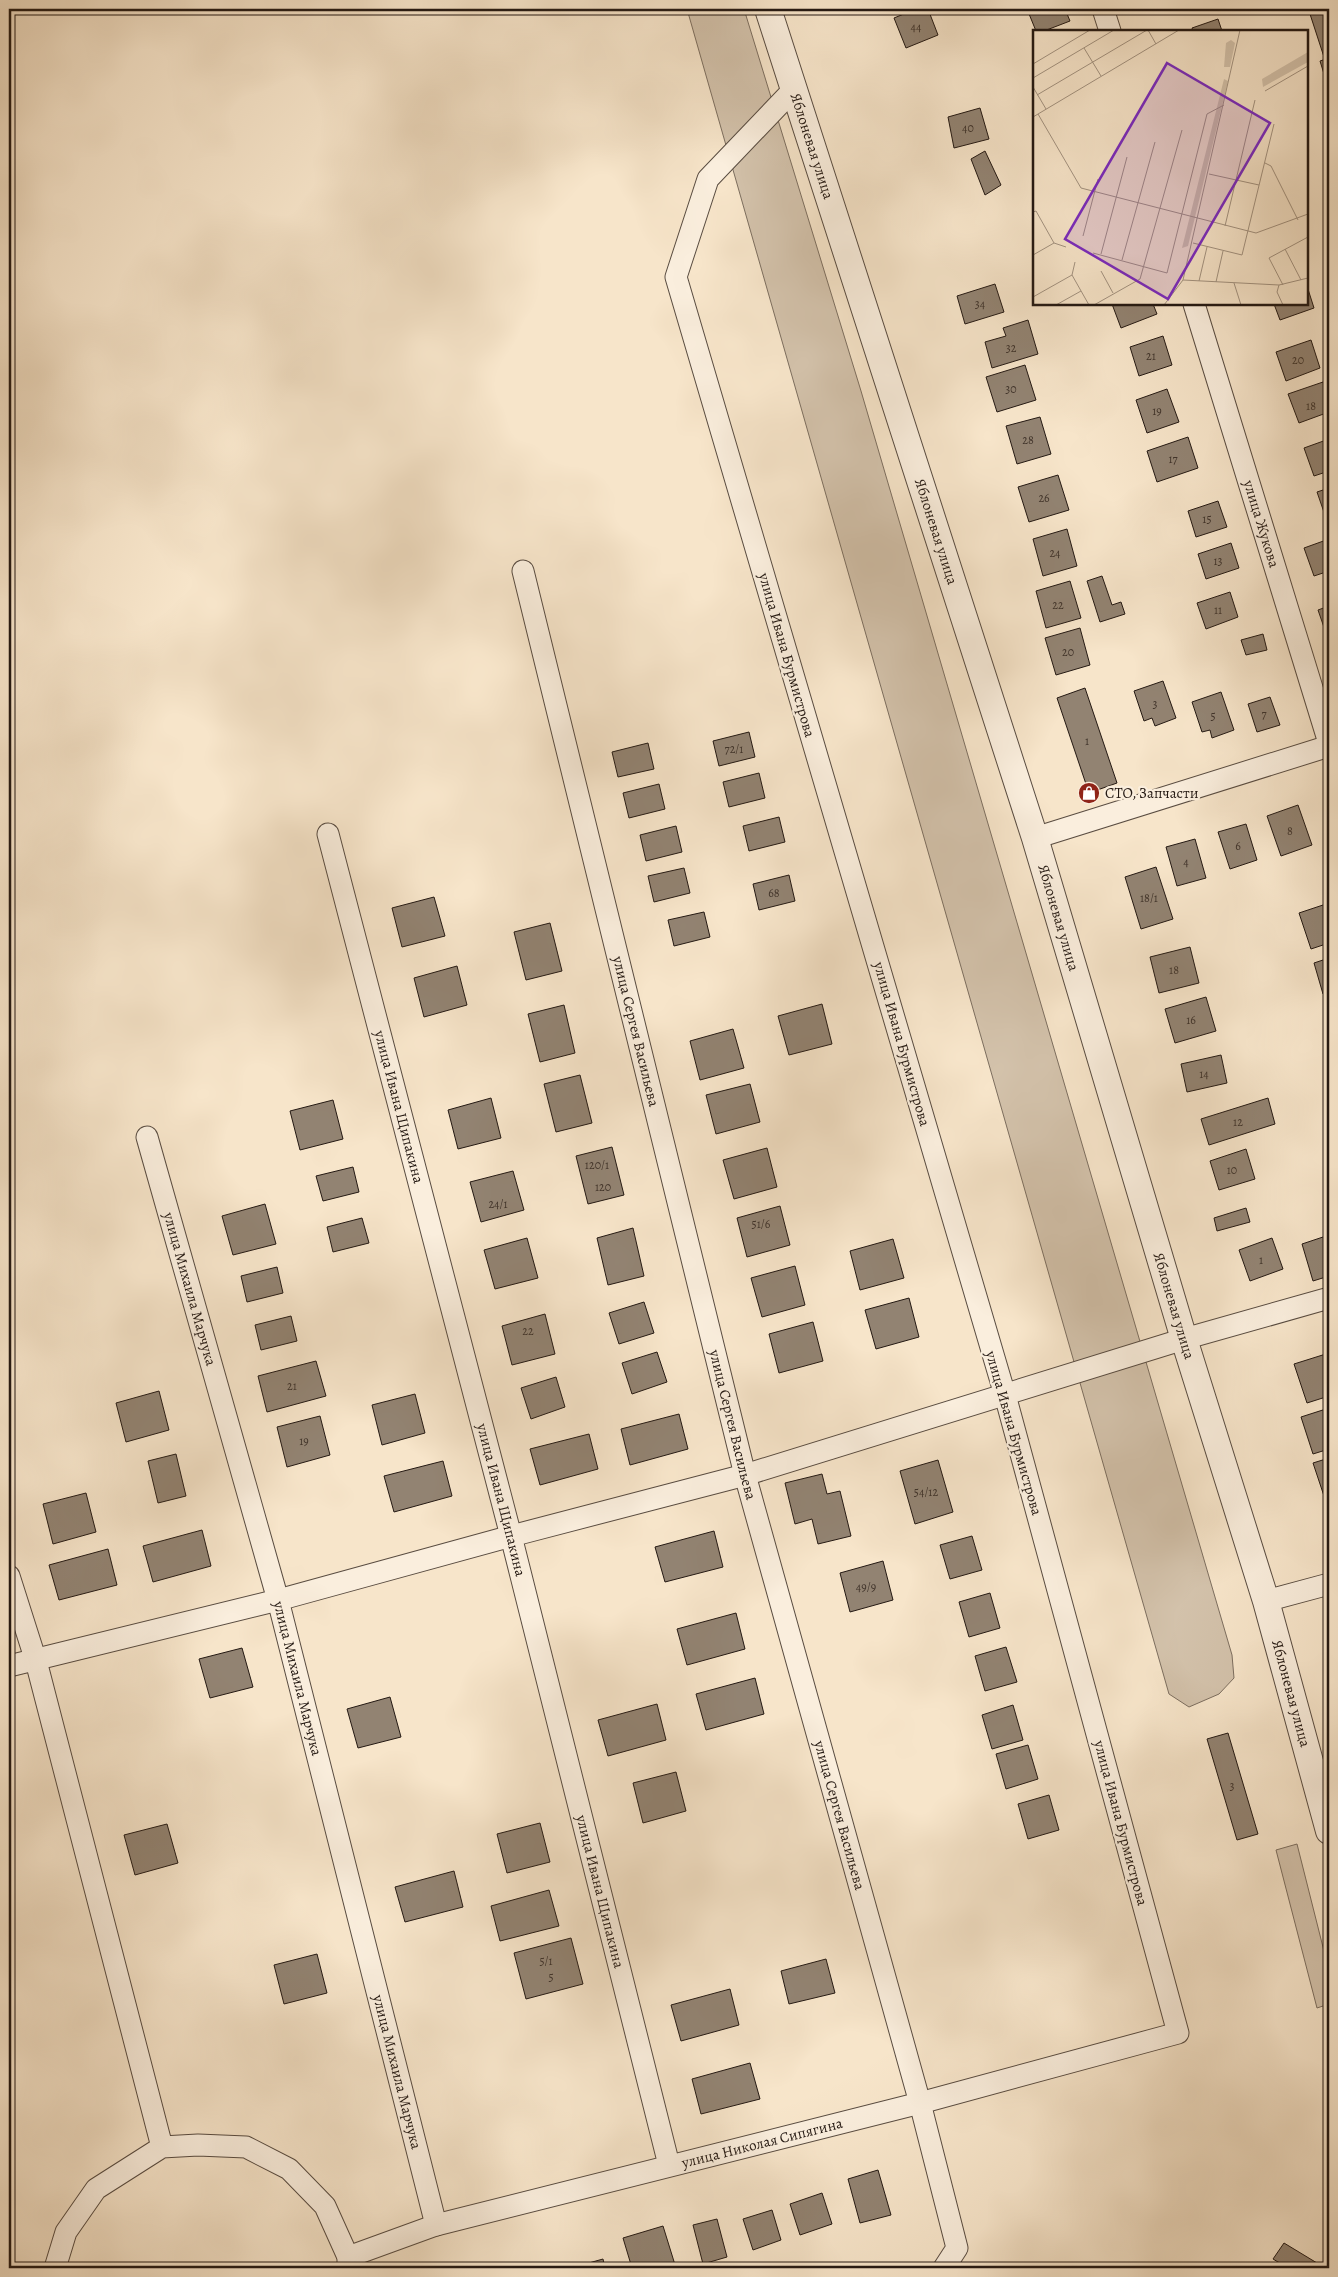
<svg xmlns="http://www.w3.org/2000/svg" width="1338" height="2277" viewBox="0 0 1338 2277" font-family="Alegreya,serif">
<style>
.green{fill:#d3c2ab;stroke:#7c6e5f}
.building{fill:#928372;stroke:#241913}
.lines{fill:none;stroke-linecap:round;stroke-linejoin:round}
.minor-casing{stroke:#594c41;stroke-width:23}
.tertiary-casing{stroke:#594c41;stroke-width:28}
.minor{stroke:#faeedd;stroke-width:21}
.tertiary{stroke:#faeedd;stroke-width:26}
.labels{text-anchor:middle;dominant-baseline:central;stroke-width:4.5;stroke-linejoin:round;paint-order:stroke}
.number-label{font-size:12px;fill:#40342b}
.street-label{font-size:15px;fill:#241913;stroke:#faeedd}
.poi-label{font-size:15px;fill:#241913;stroke:#faeedd;text-anchor:start}
.inset-road{fill:none;stroke:#a39381;stroke-width:1}
.view{fill:#7b2cbf;fill-opacity:0.15;stroke:#7b2cbf;stroke-width:2.5}
.inset-edge{fill:none;stroke:#241913;stroke-width:2.5}
</style>
<rect width="100%" height="100%" fill="#f7e5ca"/>
<filter id="stains"><feTurbulence type="fractalNoise" baseFrequency=".004" numOctaves="4"/><feColorMatrix values="0 0 0 0 .2 0 0 0 0 .09 0 0 0 0 .02 0 0 0 .5 -.17"/></filter>
<radialGradient id="worn" r=".72"><stop offset=".6" stop-color="#630" stop-opacity="0"/><stop offset="1" stop-color="#630" stop-opacity=".3"/></radialGradient>
<path class="green" d="M 687,9 L 744,9 L 861,391 L 1232,1655 L 1234,1678 L 1219,1694 L 1189,1707 L 1169,1694 Z
M 1297,1844 L 1329,1971 L 1329,2004 L 1317,2008 L 1276,1850 Z"/>
<path class="building" d="M 916,9 L 928,9 L 938,35 L 906,48 L 894,18 Z
M 1027,9 L 1065,9 L 1070,21 L 1044,31 L 1036,31 Z
M 1316,9 L 1329,9 L 1329,55 L 1324,57 L 1309,11 Z
M 1218,19 L 1222,31 L 1193,31 L 1192,28 Z
M 1329,58 L 1329,90 L 1320,61 Z
M 980,108 L 989,139 L 954,148 L 948,117 Z
M 985,151 L 1001,185 L 985,195 L 971,159 Z
M 995,284 L 1004,312 L 965,324 L 957,296 Z
M 1307,286 L 1314,308 L 1280,320 L 1274,304 L 1307,304 Z
M 1112,304 L 1153,304 L 1157,314 L 1121,328 Z
M 1028,320 L 1038,354 L 992,368 L 985,342 L 1006,336 L 1003,328 Z
M 1163,336 L 1172,365 L 1139,376 L 1130,347 Z
M 1311,340 L 1320,368 L 1286,381 L 1276,352 Z
M 1025,365 L 1036,400 L 997,412 L 986,377 Z
M 1323,382 L 1329,399 L 1329,412 L 1299,423 L 1288,394 Z
M 1167,389 L 1179,422 L 1147,433 L 1136,400 Z
M 1040,417 L 1051,454 L 1017,464 L 1006,426 Z
M 1188,437 L 1198,468 L 1157,482 L 1147,451 Z
M 1329,439 L 1329,471 L 1314,476 L 1304,448 Z
M 1058,475 L 1069,510 L 1029,522 L 1018,487 Z
M 1329,488 L 1329,520 L 1327,521 L 1317,492 Z
M 1218,501 L 1227,527 L 1196,537 L 1188,511 Z
M 1067,529 L 1077,566 L 1043,576 L 1033,539 Z
M 1329,539 L 1329,571 L 1314,576 L 1304,548 Z
M 1231,543 L 1239,568 L 1206,579 L 1198,554 Z
M 1102,576 L 1112,605 L 1121,602 L 1125,614 L 1100,622 L 1087,581 Z
M 1070,581 L 1081,618 L 1046,628 L 1036,591 Z
M 1230,592 L 1238,617 L 1206,629 L 1197,603 Z
M 1329,606 L 1329,638 L 1328,639 L 1318,610 Z
M 1080,628 L 1090,665 L 1056,675 L 1045,638 Z
M 1263,634 L 1267,650 L 1246,655 L 1241,640 Z
M 1163,681 L 1176,718 L 1155,726 L 1152,718 L 1144,721 L 1134,691 Z
M 1085,688 L 1117,783 L 1089,793 L 1057,698 Z
M 1221,692 L 1234,730 L 1212,738 L 1210,730 L 1202,732 L 1192,702 Z
M 1270,697 L 1280,725 L 1257,732 L 1248,704 Z
M 749,732 L 755,757 L 719,766 L 713,741 Z
M 648,743 L 654,769 L 618,777 L 612,752 Z
M 759,773 L 765,798 L 729,807 L 723,782 Z
M 659,784 L 665,809 L 629,818 L 623,793 Z
M 1298,805 L 1312,845 L 1281,856 L 1267,816 Z
M 779,817 L 785,842 L 749,851 L 743,826 Z
M 1246,824 L 1257,860 L 1230,869 L 1218,832 Z
M 676,826 L 682,852 L 646,861 L 640,835 Z
M 1195,839 L 1206,878 L 1177,886 L 1166,847 Z
M 1156,867 L 1173,919 L 1141,929 L 1125,877 Z
M 684,868 L 690,893 L 654,902 L 648,876 Z
M 789,875 L 795,901 L 759,910 L 753,884 Z
M 434,897 L 445,936 L 402,947 L 392,908 Z
M 1329,903 L 1329,943 L 1311,949 L 1299,913 Z
M 704,912 L 710,937 L 674,946 L 668,920 Z
M 550,923 L 562,971 L 526,980 L 514,932 Z
M 1190,947 L 1199,983 L 1159,993 L 1150,957 Z
M 1329,958 L 1329,992 L 1323,994 L 1314,963 Z
M 457,966 L 467,1005 L 424,1017 L 414,978 Z
M 1206,997 L 1216,1031 L 1175,1043 L 1165,1009 Z
M 822,1004 L 832,1044 L 789,1055 L 778,1016 Z
M 564,1005 L 575,1053 L 540,1062 L 528,1014 Z
M 733,1029 L 744,1068 L 700,1080 L 690,1041 Z
M 1221,1055 L 1227,1083 L 1187,1092 L 1181,1064 Z
M 580,1075 L 592,1123 L 556,1132 L 544,1084 Z
M 750,1084 L 760,1122 L 716,1134 L 706,1095 Z
M 491,1098 L 501,1138 L 458,1149 L 448,1110 Z
M 1268,1098 L 1275,1124 L 1209,1145 L 1201,1119 Z
M 333,1100 L 343,1139 L 300,1150 L 290,1111 Z
M 612,1147 L 624,1195 L 588,1204 L 576,1156 Z
M 767,1148 L 777,1187 L 734,1199 L 723,1160 Z
M 1246,1149 L 1255,1179 L 1219,1190 L 1210,1161 Z
M 353,1167 L 359,1192 L 323,1201 L 316,1176 Z
M 513,1171 L 524,1210 L 481,1222 L 470,1182 Z
M 265,1204 L 276,1244 L 233,1255 L 222,1216 Z
M 780,1206 L 790,1245 L 747,1257 L 737,1218 Z
M 1246,1208 L 1250,1222 L 1217,1231 L 1214,1218 Z
M 362,1218 L 369,1243 L 333,1252 L 327,1227 Z
M 633,1228 L 644,1276 L 608,1285 L 597,1238 Z
M 1329,1235 L 1329,1276 L 1313,1281 L 1302,1244 Z
M 527,1238 L 538,1278 L 495,1289 L 484,1250 Z
M 1272,1238 L 1283,1269 L 1250,1281 L 1239,1250 Z
M 893,1239 L 904,1278 L 860,1290 L 850,1251 Z
M 795,1266 L 805,1305 L 762,1317 L 751,1278 Z
M 277,1267 L 283,1293 L 247,1302 L 241,1276 Z
M 909,1298 L 919,1337 L 876,1349 L 865,1310 Z
M 644,1302 L 654,1333 L 619,1344 L 609,1313 Z
M 545,1314 L 555,1354 L 512,1365 L 502,1326 Z
M 291,1316 L 297,1341 L 261,1350 L 255,1325 Z
M 813,1322 L 823,1361 L 779,1373 L 769,1334 Z
M 657,1352 L 667,1382 L 632,1394 L 622,1363 Z
M 1329,1353 L 1329,1396 L 1307,1403 L 1294,1364 Z
M 316,1361 L 326,1396 L 267,1412 L 258,1376 Z
M 556,1377 L 565,1407 L 531,1419 L 521,1388 Z
M 159,1391 L 169,1430 L 126,1442 L 116,1403 Z
M 415,1394 L 425,1433 L 382,1445 L 372,1405 Z
M 1329,1408 L 1329,1449 L 1313,1454 L 1301,1417 Z
M 679,1414 L 688,1449 L 630,1465 L 621,1429 Z
M 320,1416 L 330,1455 L 287,1467 L 277,1427 Z
M 589,1434 L 598,1469 L 540,1485 L 530,1449 Z
M 176,1454 L 186,1496 L 158,1503 L 148,1461 Z
M 1329,1458 L 1329,1498 L 1325,1499 L 1313,1463 Z
M 938,1460 L 953,1512 L 915,1524 L 900,1471 Z
M 443,1461 L 452,1496 L 394,1512 L 384,1476 Z
M 822,1474 L 827,1494 L 840,1491 L 851,1536 L 818,1544 L 812,1519 L 795,1524 L 785,1483 Z
M 86,1493 L 96,1532 L 53,1544 L 43,1504 Z
M 202,1530 L 211,1566 L 153,1582 L 143,1546 Z
M 714,1531 L 723,1567 L 665,1582 L 655,1547 Z
M 972,1536 L 982,1570 L 950,1579 L 940,1545 Z
M 108,1549 L 117,1585 L 59,1600 L 49,1565 Z
M 883,1561 L 893,1600 L 850,1612 L 840,1573 Z
M 990,1593 L 1000,1628 L 969,1637 L 959,1602 Z
M 736,1613 L 745,1649 L 687,1665 L 677,1629 Z
M 1006,1647 L 1017,1682 L 985,1691 L 975,1656 Z
M 242,1648 L 253,1687 L 210,1698 L 199,1659 Z
M 755,1678 L 764,1714 L 706,1730 L 696,1694 Z
M 390,1697 L 401,1737 L 358,1748 L 347,1709 Z
M 657,1704 L 666,1740 L 608,1756 L 598,1720 Z
M 1013,1705 L 1023,1740 L 992,1749 L 982,1715 Z
M 1228,1733 L 1258,1834 L 1237,1840 L 1207,1739 Z
M 1028,1745 L 1038,1779 L 1006,1789 L 996,1754 Z
M 676,1772 L 686,1811 L 643,1823 L 633,1783 Z
M 1049,1795 L 1059,1830 L 1028,1839 L 1018,1804 Z
M 540,1823 L 550,1862 L 507,1873 L 497,1834 Z
M 167,1824 L 178,1863 L 135,1875 L 124,1835 Z
M 454,1871 L 463,1907 L 405,1922 L 395,1887 Z
M 549,1890 L 559,1926 L 500,1941 L 491,1906 Z
M 571,1938 L 583,1984 L 526,1999 L 514,1953 Z
M 317,1954 L 327,1993 L 284,2004 L 274,1965 Z
M 826,1959 L 835,1993 L 789,2004 L 781,1971 Z
M 730,1989 L 739,2025 L 681,2041 L 671,2005 Z
M 750,2063 L 760,2099 L 701,2114 L 692,2079 Z
M 878,2170 L 891,2215 L 860,2223 L 848,2179 Z
M 822,2193 L 832,2224 L 800,2235 L 790,2204 Z
M 772,2210 L 781,2240 L 753,2250 L 743,2219 Z
M 717,2219 L 727,2257 L 703,2264 L 693,2225 Z
M 663,2226 L 676,2268 L 632,2268 L 623,2238 Z
M 1284,2243 L 1317,2263 L 1314,2268 L 1288,2268 L 1273,2259 Z
M 603,2259 L 605,2268 L 578,2268 L 578,2266 Z"/>
<g class="lines">
<g class="minor-casing">
<g id="minor">
<path d="M 1103,9 L 1110,31"/>
<path id="s1" d="M 1194,304 L 1329,743"/>
<path id="s2" d="M 523,571 L 745,1475 L 920,2103 L 957,2248 L 944,2268"/>
<path id="s3" d="M 328,834 L 511,1536 L 669,2165"/>
<path d="M 1035,838 L 1329,746"/>
<path id="s4" d="M 147,1137 L 278,1600 L 436,2225"/>
<path d="M 9,1576 L 36,1661 L 162,2147"/>
<path d="M 1266,1601 L 1329,1584"/>
<path d="M 9,1666 L 278,1600 L 511,1536 L 745,1475 L 1184,1339 L 1329,1298"/>
<path id="s5" d="M 348,2257 L 436,2225 L 920,2103 L 1178,2033 L 1005,1395 L 676,277 L 708,179 L 794,89"/>
<path d="M 55,2268 L 66,2232 L 96,2189 L 162,2147 L 198,2145 L 246,2147 L 289,2169 L 325,2206 L 348,2257 L 348,2268"/>
</g>
</g>
<g class="tertiary-casing">
<g id="tertiary">
<path id="s6" d="M 768,9 L 1035,838 L 1184,1339 L 1266,1601 L 1329,1831"/>
</g>
</g>
<use href="#minor" class="minor"/>
<use href="#tertiary" class="tertiary"/>
</g>
<defs>
<g id="shop-disc" transform="scale(1.125)"><circle r="9.5" fill="#8f2418" stroke="#faeedd"/><path d="M-5-2.5h2.3a2.7 3.5 0 0 1 5.4 0H5L5.5 6h-11ZM-1.5-2.5h3a1.5 2.3 0 0 0-3 0Z" fill="#fff"/></g>
</defs>
<g fill-rule="evenodd">
<use href="#shop-disc" x="1089" y="793"/>
</g>
<g class="labels">
<g class="number-label">
<text x="916" y="27">44</text>
<text x="968" y="128">40</text>
<text x="980" y="304">34</text>
<text x="1011" y="348">32</text>
<text x="1151" y="356">21</text>
<text x="1298" y="360">20</text>
<text x="1011" y="389">30</text>
<text x="1311" y="406">18</text>
<text x="1157" y="411">19</text>
<text x="1028" y="440">28</text>
<text x="1173" y="459">17</text>
<text x="1044" y="498">26</text>
<text x="1207" y="519">15</text>
<text x="1055" y="553">24</text>
<text x="1218" y="561">13</text>
<text x="1058" y="605">22</text>
<text x="1218" y="610">11</text>
<text x="1068" y="652">20</text>
<text x="1155" y="704">3</text>
<text x="1264" y="714">7</text>
<text x="1213" y="716">5</text>
<text x="1087" y="741">1</text>
<text x="734" y="749">72/1</text>
<text x="1290" y="831">8</text>
<text x="1238" y="846">6</text>
<text x="1186" y="862">4</text>
<text x="774" y="893">68</text>
<text x="1149" y="898">18/1</text>
<text x="1174" y="970">18</text>
<text x="1191" y="1020">16</text>
<text x="1204" y="1074">14</text>
<text x="1238" y="1122">12</text>
<text x="597" y="1165">120/1</text>
<text x="1232" y="1170">10</text>
<text x="603" y="1187">120</text>
<text x="498" y="1204">24/1</text>
<text x="761" y="1224">51/6</text>
<text x="1261" y="1260">1</text>
<text x="528" y="1331">22</text>
<text x="292" y="1386">21</text>
<text x="304" y="1441">19</text>
<text x="926" y="1492">54/12</text>
<text x="866" y="1587">49/9</text>
<text x="1232" y="1786">3</text>
<text x="546" y="1961">5/1</text>
<text x="551" y="1977">5</text>
</g>
<g class="street-label">
<text stroke="none"><textPath href="#s6" startOffset="144">Яблоневая улица</textPath></text>
<text stroke="none"><textPath href="#s1" startOffset="230">улица Жукова</textPath></text>
<text stroke="none"><textPath href="#s6" startOffset="549">Яблоневая улица</textPath></text>
<text transform="translate(787 655) rotate(74)">улица Ивана Бурмистрова</text>
<text stroke="none"><textPath href="#s6" startOffset="954">Яблоневая улица</textPath></text>
<text stroke="none"><textPath href="#s2" startOffset="474">улица Сергея Васильева</textPath></text>
<text transform="translate(902 1044) rotate(74)">улица Ивана Бурмистрова</text>
<text stroke="none"><textPath href="#s3" startOffset="282">улица Ивана Щипакина</textPath></text>
<text stroke="none"><textPath href="#s4" startOffset="158">улица Михаила Марчука</textPath></text>
<text stroke="none"><textPath href="#s6" startOffset="1359">Яблоневая улица</textPath></text>
<text stroke="none"><textPath href="#s2" startOffset="879">улица Сергея Васильева</textPath></text>
<text transform="translate(1014 1433) rotate(74)">улица Ивана Бурмистрова</text>
<text stroke="none"><textPath href="#s3" startOffset="688">улица Ивана Щипакина</textPath></text>
<text stroke="none"><textPath href="#s4" startOffset="562">улица Михаила Марчука</textPath></text>
<text stroke="none"><textPath href="#s6" startOffset="1764">Яблоневая улица</textPath></text>
<text stroke="none"><textPath href="#s2" startOffset="1284">улица Сергея Васильева</textPath></text>
<text transform="translate(1121 1823) rotate(75)">улица Ивана Бурмистрова</text>
<text stroke="none"><textPath href="#s3" startOffset="1092">улица Ивана Щипакина</textPath></text>
<text stroke="none"><textPath href="#s4" startOffset="968">улица Михаила Марчука</textPath></text>
<text stroke="none"><textPath href="#s5" startOffset="430">улица Николая Сипягина</textPath></text>
</g>
<g class="poi-label">
<text x="1105" y="793">СТО, Запчасти</text>
</g>
</g>
<g transform="translate(1033 30)">
<rect width="275" height="275" fill="#f7e5ca"/>
<path d="M 198,10 L 202,13 L 197,37 L 191,37 L 193,13 ZM 275,22 L 275,32 L 230,57 L 229,49 ZM 191,49 L 195,51 L 155,216 L 149,218 Z" fill="#d3c2ab"/>
<path class="inset-road" d="M 115,0 L 123,14M 51,18 L 68,46M 0,34 L 57,0M 0,48 L 81,0M 0,57 L 13,79M 232,61 L 275,36M 4,65 L 114,0M 5,84 L 48,158 L 223,203 L 275,184M 0,87 L 146,0M 232,133 L 238,136 L 265,190M 176,144 L 226,155M 0,182 L 3,181 L 21,213 L 33,217M 192,196 L 222,70M 50,206 L 65,149M 160,213 L 209,225 L 241,94M 252,219 L 268,250M 60,223 L 134,243 L 174,84 L 191,75M 68,224 L 94,127M 0,225 L 21,213M 89,230 L 122,112M 42,232 L 39,245 L 56,275M 68,241 L 80,263M 150,250 L 246,255 L 275,248M 166,251 L 174,217M 183,252 L 190,221M 201,253 L 208,275M 246,255 L 244,262 L 250,275M 250,255 L 236,228 L 275,207M 0,267 L 39,245M 23,275 L 48,261M 61,275 L 107,249 L 149,100M 131,275 L 150,250 L 207,0"/>
<path class="view" d="M 134,33 L 237,93 L 135,269 L 32,209 Z"/>
<rect width="275" height="275" class="inset-edge"/>
</g>
<rect width="1338" height="2277" fill="none" stroke="#f7e5ca" stroke-width="30"/>
<rect x="10" y="10" width="1318" height="2257" fill="none" stroke="#241913" stroke-width="2.5"/>
<rect x="15" y="15" width="1308" height="2247" fill="none" stroke="#241913"/>
<rect width="100%" height="100%" filter="url(#stains)"/>
<rect width="100%" height="100%" fill="url(#worn)"/>
</svg>
